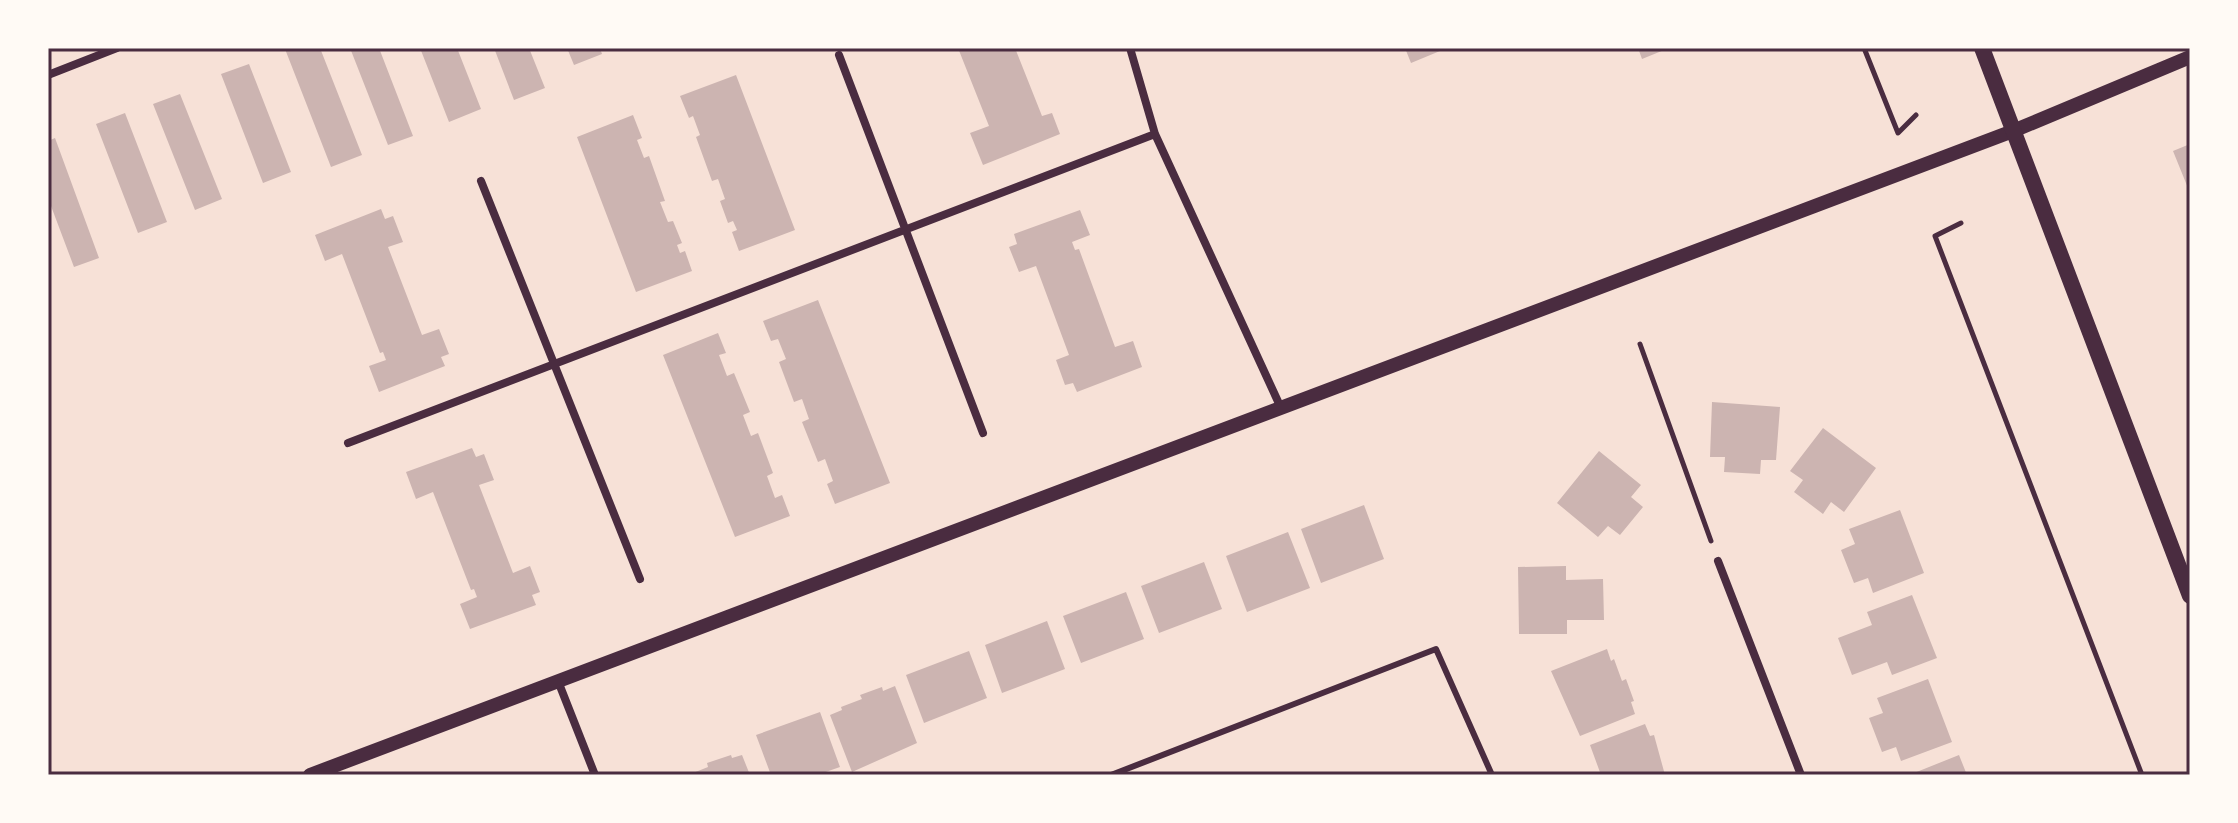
<svg xmlns="http://www.w3.org/2000/svg" width="2238" height="823" viewBox="0 0 2238 823" font-family="'Playfair Display',serif">
<style>
.building{fill:#ccb4b1}
.lines{fill:none;stroke-linecap:round;stroke-linejoin:round}
.path{stroke:#4a2c40;stroke-width:5}
.service{stroke:#4a2c40;stroke-width:6}
.minor{stroke:#4a2c40;stroke-width:8}
.tertiary{stroke:#4a2c40;stroke-width:14}
.secondary{stroke:#4a2c40;stroke-width:16}
.neatline{fill:none;stroke:#4a2c40;stroke-width:3}
</style>
<rect width="100%" height="100%" fill="#f7e1d7"/>
<path class="building" d="M 288,48 L 320,48 L 362,155 L 331,167 L 285,49 Z
M 350,48 L 379,48 L 413,136 L 388,145 Z
M 420,48 L 457,48 L 481,109 L 449,122 Z
M 494,48 L 529,48 L 545,88 L 514,100 Z
M 567,48 L 600,48 L 602,54 L 574,65 Z
M 958,48 L 1015,48 L 1042,116 L 1052,113 L 1060,134 L 983,165 L 970,133 L 989,126 Z
M 1405,48 L 1439,48 L 1440,51 L 1411,63 Z
M 1638,48 L 1669,48 L 1642,59 Z
M 249,64 L 291,172 L 263,183 L 221,74 Z
M 736,75 L 795,230 L 739,251 L 732,232 L 737,230 L 733,221 L 728,223 L 720,201 L 725,199 L 718,179 L 712,181 L 696,137 L 700,135 L 693,116 L 689,118 L 680,96 Z
M 180,94 L 222,199 L 195,210 L 153,104 Z
M 125,113 L 167,222 L 138,233 L 96,124 Z
M 633,115 L 642,138 L 637,140 L 644,158 L 649,156 L 665,201 L 660,202 L 668,222 L 673,221 L 682,243 L 677,245 L 680,253 L 685,251 L 692,271 L 636,292 L 577,137 Z
M 55,138 L 99,258 L 74,267 L 48,198 L 48,141 Z
M 2190,144 L 2190,193 L 2173,151 Z
M 381,209 L 385,219 L 393,216 L 403,242 L 388,247 L 422,335 L 439,329 L 449,354 L 441,357 L 445,366 L 379,392 L 369,366 L 386,360 L 383,352 L 380,353 L 342,254 L 325,261 L 315,235 Z
M 1080,210 L 1090,235 L 1072,242 L 1075,250 L 1079,249 L 1115,347 L 1133,341 L 1142,367 L 1077,392 L 1073,383 L 1065,385 L 1056,360 L 1069,355 L 1036,266 L 1019,272 L 1009,247 L 1017,244 L 1014,234 Z
M 818,300 L 890,483 L 835,504 L 827,484 L 833,481 L 825,459 L 818,462 L 802,422 L 809,419 L 802,399 L 794,402 L 779,362 L 786,359 L 778,339 L 771,341 L 763,321 Z
M 718,333 L 726,353 L 719,355 L 727,376 L 734,373 L 750,412 L 743,415 L 751,436 L 758,433 L 773,473 L 767,476 L 775,498 L 782,495 L 790,516 L 735,537 L 663,355 Z
M 1712,402 L 1780,407 L 1776,460 L 1761,460 L 1760,474 L 1724,472 L 1725,457 L 1710,457 Z
M 1823,428 L 1876,468 L 1844,512 L 1831,502 L 1823,514 L 1794,492 L 1803,480 L 1790,471 Z
M 472,448 L 476,457 L 484,454 L 494,480 L 479,485 L 513,573 L 530,566 L 540,592 L 532,595 L 536,605 L 470,629 L 460,604 L 477,597 L 474,589 L 471,590 L 433,492 L 416,499 L 406,472 Z
M 1599,451 L 1641,485 L 1631,497 L 1643,507 L 1620,535 L 1608,526 L 1598,537 L 1557,503 Z
M 1364,505 L 1384,559 L 1321,583 L 1301,529 Z
M 1900,510 L 1924,573 L 1873,593 L 1868,578 L 1854,583 L 1841,550 L 1855,544 L 1849,529 Z
M 1288,532 L 1310,588 L 1247,612 L 1226,556 Z
M 1204,562 L 1222,609 L 1159,633 L 1141,586 Z
M 1566,566 L 1566,580 L 1603,579 L 1604,620 L 1567,620 L 1567,634 L 1519,634 L 1518,567 Z
M 1126,592 L 1144,639 L 1081,663 L 1063,616 Z
M 1912,595 L 1937,658 L 1892,675 L 1887,662 L 1852,675 L 1838,638 L 1872,625 L 1867,612 Z
M 1047,621 L 1065,669 L 1002,693 L 985,645 Z
M 1607,649 L 1611,661 L 1614,659 L 1622,681 L 1626,679 L 1634,701 L 1631,702 L 1635,714 L 1580,736 L 1551,671 Z
M 969,651 L 987,698 L 924,723 L 906,675 Z
M 1928,679 L 1952,742 L 1901,761 L 1896,747 L 1882,752 L 1869,718 L 1883,713 L 1877,698 Z
M 895,686 L 917,743 L 852,772 L 830,715 L 842,710 L 841,707 L 862,699 L 860,695 L 882,687 L 883,691 Z
M 820,712 L 840,767 L 817,775 L 771,775 L 756,735 Z
M 1645,724 L 1650,736 L 1654,735 L 1665,775 L 1601,775 L 1590,745 Z
M 731,755 L 732,758 L 742,755 L 750,775 L 688,775 L 708,767 L 707,763 Z
M 1959,755 L 1967,775 L 1909,775 Z"/>
<g class="lines">
<path class="path" d="M 1864,48 L 1898,133 L 1916,115
M 1961,223 L 1935,236 L 2142,775
M 1640,344 L 1711,541"/>
<path class="service" d="M 1111,775 L 1436,649 L 1492,775"/>
<path class="minor" d="M 1130,48 L 1155,134 L 1281,408
M 839,55 L 983,433
M 48,75 L 117,48
M 481,181 L 640,579
M 348,443 L 1155,134
M 1718,561 L 1801,775
M 558,681 L 595,775"/>
<path class="tertiary" d="M 310,775 L 2013,131 L 2190,57"/>
<path class="secondary" d="M 1982,48 L 2190,596"/>
</g>
<rect width="2238" height="823" fill="none" stroke="#fffaf5" stroke-width="100"/>
<rect x="50" y="50" width="2138" height="723" class="neatline"/>
</svg>
